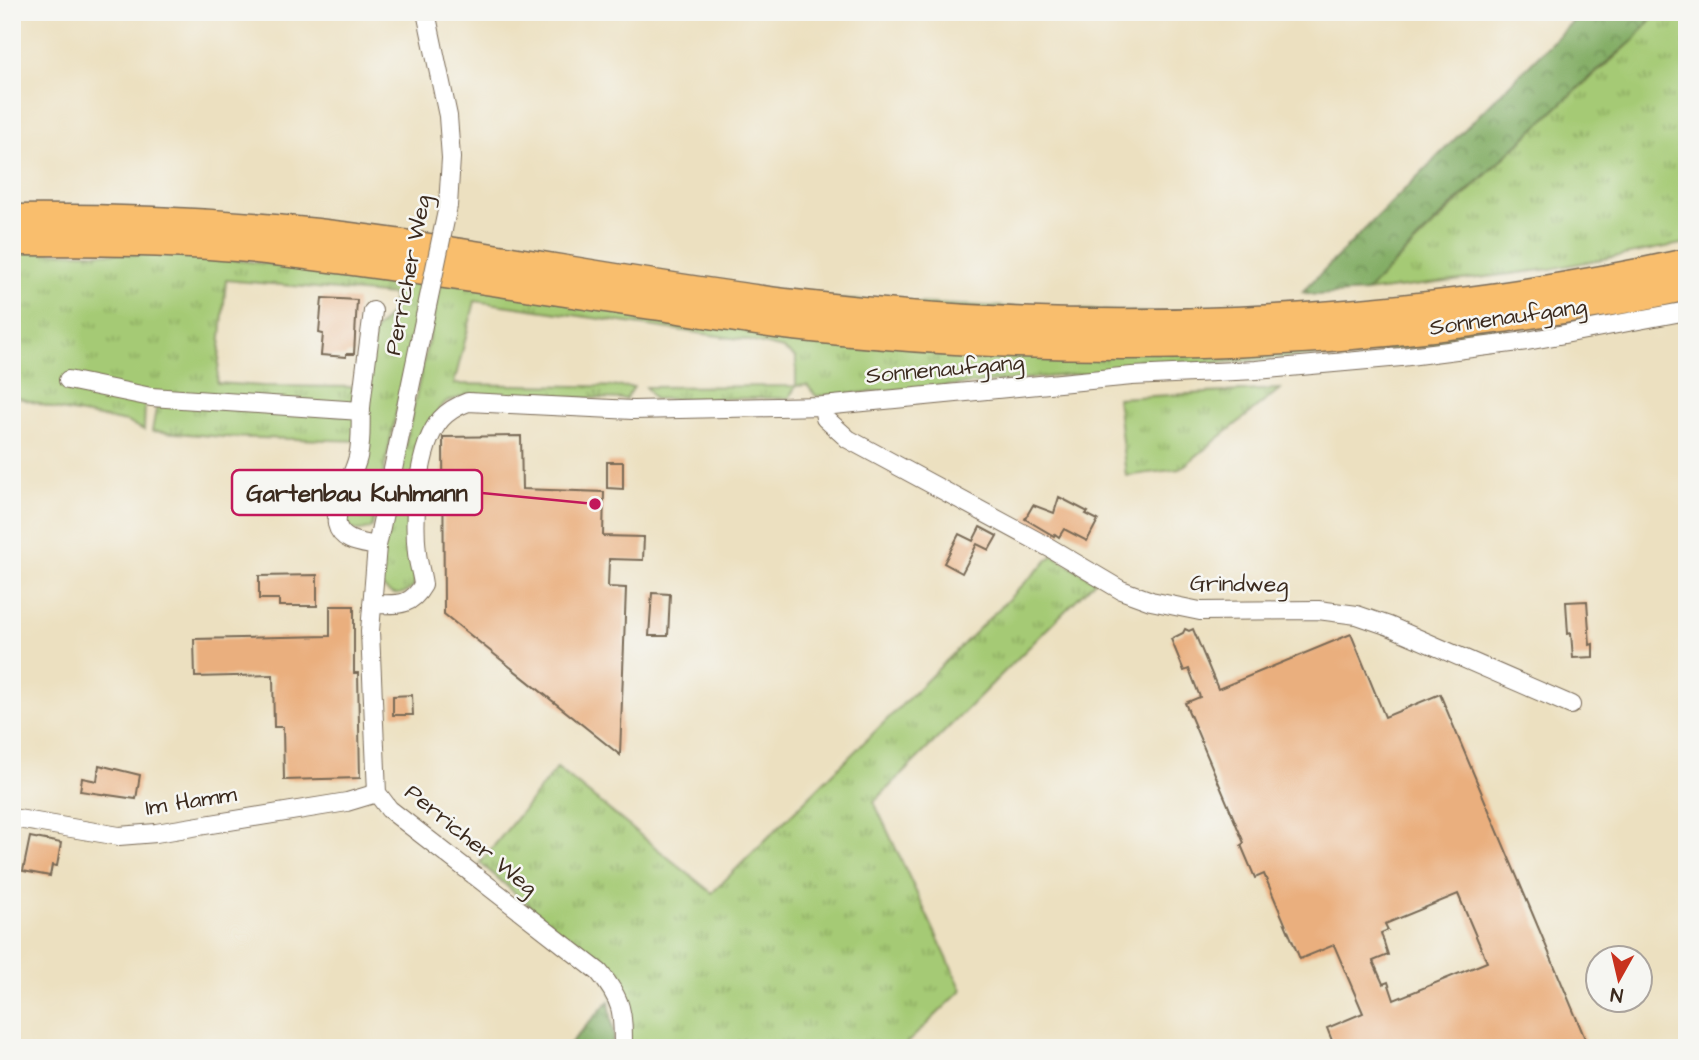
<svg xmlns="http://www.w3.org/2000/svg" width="1699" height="1060" viewBox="0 0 1699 1060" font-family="'Architects Daughter',sans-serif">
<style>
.grass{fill:url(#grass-tufts);stroke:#707a49;stroke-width:2}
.forest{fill:url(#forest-crowns);stroke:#606c42;stroke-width:2}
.building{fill:#eaaf7e;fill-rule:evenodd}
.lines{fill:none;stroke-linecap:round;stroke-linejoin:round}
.minor-casing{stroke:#796a57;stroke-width:20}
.primary-casing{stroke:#796a57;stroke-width:31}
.minor{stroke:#fff;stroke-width:18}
.primary{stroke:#f9be6d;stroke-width:28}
.minor-bridge-casing{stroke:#796a57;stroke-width:20;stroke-linecap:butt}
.minor-bridge{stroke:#fff;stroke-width:18}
.labels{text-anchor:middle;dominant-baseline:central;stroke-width:5;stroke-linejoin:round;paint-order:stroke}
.street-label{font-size:23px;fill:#3b2a1e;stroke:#f6f6f2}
.leader{fill:none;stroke:#c2185b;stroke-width:2.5}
.callout-dot{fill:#c2185b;stroke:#f6f6f2;stroke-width:2.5}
.callout{fill:#f6f6f2;stroke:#c2185b;stroke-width:2.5}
.callout-label{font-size:24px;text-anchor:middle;font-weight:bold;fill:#3b2a1e}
</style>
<defs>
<pattern id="grass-tufts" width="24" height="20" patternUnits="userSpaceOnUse" patternTransform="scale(1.75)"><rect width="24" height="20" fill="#a5ca74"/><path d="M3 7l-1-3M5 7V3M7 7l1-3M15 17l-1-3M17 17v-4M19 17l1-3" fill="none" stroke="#88a45f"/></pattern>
<pattern id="forest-crowns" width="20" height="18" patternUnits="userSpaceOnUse" patternTransform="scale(1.75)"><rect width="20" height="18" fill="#84ae66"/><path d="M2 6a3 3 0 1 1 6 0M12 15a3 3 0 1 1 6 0" fill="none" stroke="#6d8e53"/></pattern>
</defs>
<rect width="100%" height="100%" fill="#f6f6f2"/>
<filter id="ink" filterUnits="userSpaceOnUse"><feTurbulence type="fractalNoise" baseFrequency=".0143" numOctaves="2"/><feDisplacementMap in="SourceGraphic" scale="14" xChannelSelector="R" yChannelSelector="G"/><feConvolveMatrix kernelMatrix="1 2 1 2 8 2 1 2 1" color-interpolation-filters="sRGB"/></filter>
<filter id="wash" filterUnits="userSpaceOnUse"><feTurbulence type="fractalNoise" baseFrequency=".00686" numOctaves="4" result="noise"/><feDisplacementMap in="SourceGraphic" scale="28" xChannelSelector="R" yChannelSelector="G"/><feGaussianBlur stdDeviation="1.57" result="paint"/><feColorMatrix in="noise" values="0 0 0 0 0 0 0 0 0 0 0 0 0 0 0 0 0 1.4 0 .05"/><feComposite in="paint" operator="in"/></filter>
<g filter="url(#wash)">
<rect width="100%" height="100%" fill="#ece0c0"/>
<path class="grass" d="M 1656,12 L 1687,12 L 1687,243 L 1550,269 L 1366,292 C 1431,227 1497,164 1564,101 C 1595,72 1632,48 1656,12 Z
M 12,252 L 179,254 L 424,281 L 372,527 C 362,533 352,532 344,523 L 374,332 L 391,313 L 393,295 L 226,280 L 217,383 L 262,386 L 357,387 L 352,404 L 145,403 L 144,430 L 127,422 L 60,410 L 12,396 Z
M 441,283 L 1506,328 L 1507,337 C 1395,352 1284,358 1172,366 C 1053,376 935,388 816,396 L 807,385 L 796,386 L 789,398 L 654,399 L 646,387 L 796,386 L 796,358 L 783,349 L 746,340 L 475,301 L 454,384 L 634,387 L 626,399 L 468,395 L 446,402 L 439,409 L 409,491 L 407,546 L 416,572 L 413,588 C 399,597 390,597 379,583 L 382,550 Z
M 1280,389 L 1180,469 L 1126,476 L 1117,398 Z
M 157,404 L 361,416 L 362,441 L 224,437 L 152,431 Z
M 1053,555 L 1095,581 L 874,802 L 962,990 L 902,1048 L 629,1048 L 603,969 L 480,863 L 557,768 L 712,893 Z"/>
<path class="forest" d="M 1582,12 L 1656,12 L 1634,40 L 1596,71 L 1444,213 L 1366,292 L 1315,295 L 1302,292 Z
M 609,1001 L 614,1037 L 610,1048 L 566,1048 Z"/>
<g id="blocks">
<path class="building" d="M 322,298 L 357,300 L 354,354 L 346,354 L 346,357 L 321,355 L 323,334 L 319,333 Z
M 521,436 L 522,489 L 604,492 L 603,536 L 644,537 L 643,560 L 609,559 L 608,587 L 626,588 L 620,755 L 444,614 L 443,437 Z
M 607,462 L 623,462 L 623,489 L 607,488 Z
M 1059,497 L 1088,512 L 1086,514 L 1098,520 L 1087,541 L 1064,529 L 1059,537 L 1055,534 L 1054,536 L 1025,519 L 1033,505 L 1054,513 Z
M 980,527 L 997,536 L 989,550 L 977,544 L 962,573 L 944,563 L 959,534 L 973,541 Z
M 317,575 L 317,606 L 279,606 L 279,599 L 259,599 L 259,576 Z
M 652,593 L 670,594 L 668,636 L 649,636 Z
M 1587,601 L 1590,645 L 1593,644 L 1593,657 L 1573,658 L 1571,633 L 1568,634 L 1566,602 Z
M 330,606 L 354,606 L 354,673 L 358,673 L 360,778 L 284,780 L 283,727 L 274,727 L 273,675 L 195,677 L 194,639 L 330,636 Z
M 1185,629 L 1189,631 L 1193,629 L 1218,689 L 1351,634 L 1385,717 L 1440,694 L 1589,1048 L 1335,1048 L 1327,1028 L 1363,1013 L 1334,945 L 1300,959 L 1264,874 L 1255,878 L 1241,845 L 1244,843 L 1185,703 L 1200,697 L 1189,669 L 1184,671 L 1171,639 L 1183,633 ZM 1458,894 L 1487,962 L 1394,1000 L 1388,982 L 1383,984 L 1373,961 L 1388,955 L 1381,933 L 1388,930 L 1385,924 Z
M 412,695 L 413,715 L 393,715 L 393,696 Z
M 99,765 L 140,775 L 136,799 L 80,791 L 82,778 L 97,781 Z
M 30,837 L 61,843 L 57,866 L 52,865 L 50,876 L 23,871 Z"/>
</g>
</g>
<g filter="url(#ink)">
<use href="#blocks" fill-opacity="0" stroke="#796a57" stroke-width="2"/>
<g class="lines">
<g class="minor-casing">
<path id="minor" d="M 426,12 L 448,116 L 451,158 L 448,206
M 373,311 C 369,343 364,376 361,408 C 360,425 362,440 358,457 C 354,475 334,508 337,524 C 341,542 362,543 377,546 L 370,631 L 377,793 L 389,809 L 599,972 C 623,1001 623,1012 623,1048
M 68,380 L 151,397 L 361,411
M 823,406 L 825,418 L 848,439 L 1050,548 L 1121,590 L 1151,601 L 1200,611 L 1318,610 L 1357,615 L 1389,626 L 1571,705
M 377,546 L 425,316
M 372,604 C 396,604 410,608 423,585 C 422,574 418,564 417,553 C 413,518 417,446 441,419 C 449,410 457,406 468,402 L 633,410 L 823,406 L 1132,376 L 1256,370 L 1401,357 L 1527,341 L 1687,311
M 12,818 L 119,836 L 156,833 L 347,802 L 377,793"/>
</g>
<g class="primary-casing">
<path id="primary" d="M 12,219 C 114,218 215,222 317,233 C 476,251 634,285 794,304 C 1091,339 1395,327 1687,263
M 12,241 C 97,241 182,241 266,250 C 398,265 529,287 660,306 C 705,313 749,321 794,326 C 1030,353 1268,352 1503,318 C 1564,309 1626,300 1687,286"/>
</g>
<use href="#minor" class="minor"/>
<use href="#primary" class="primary"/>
<g class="minor-bridge-casing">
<path id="minor-bridge" d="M 425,316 L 448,206"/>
</g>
<use href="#minor-bridge" class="minor-bridge"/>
</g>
</g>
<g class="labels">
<g class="street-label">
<text transform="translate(408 275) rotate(-79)">Perricher Weg</text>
<text transform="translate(1508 317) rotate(-8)">Sonnenaufgang</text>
<text transform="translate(945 369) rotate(-5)">Sonnenaufgang</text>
<text transform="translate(1239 584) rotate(1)">Grindweg</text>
<text transform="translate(191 801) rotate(-9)">Im Hamm</text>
<text transform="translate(471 840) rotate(39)">Perricher Weg</text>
</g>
</g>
<path class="leader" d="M595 504L482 493"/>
<circle class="callout-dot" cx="595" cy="504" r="7"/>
<rect class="callout" x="232" y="470" width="250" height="45" rx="7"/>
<g class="callout-label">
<text x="357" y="501">Gartenbau Kuhlmann</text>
</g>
<rect width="1699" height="1060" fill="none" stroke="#f6f6f2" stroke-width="42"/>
<g transform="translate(1619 979) rotate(188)"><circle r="33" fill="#f6f6f2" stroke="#aba49d" stroke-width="2"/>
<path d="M0-5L12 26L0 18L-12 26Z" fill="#c8321e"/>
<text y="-10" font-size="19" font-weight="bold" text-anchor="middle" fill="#3b2a1e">N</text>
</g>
</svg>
